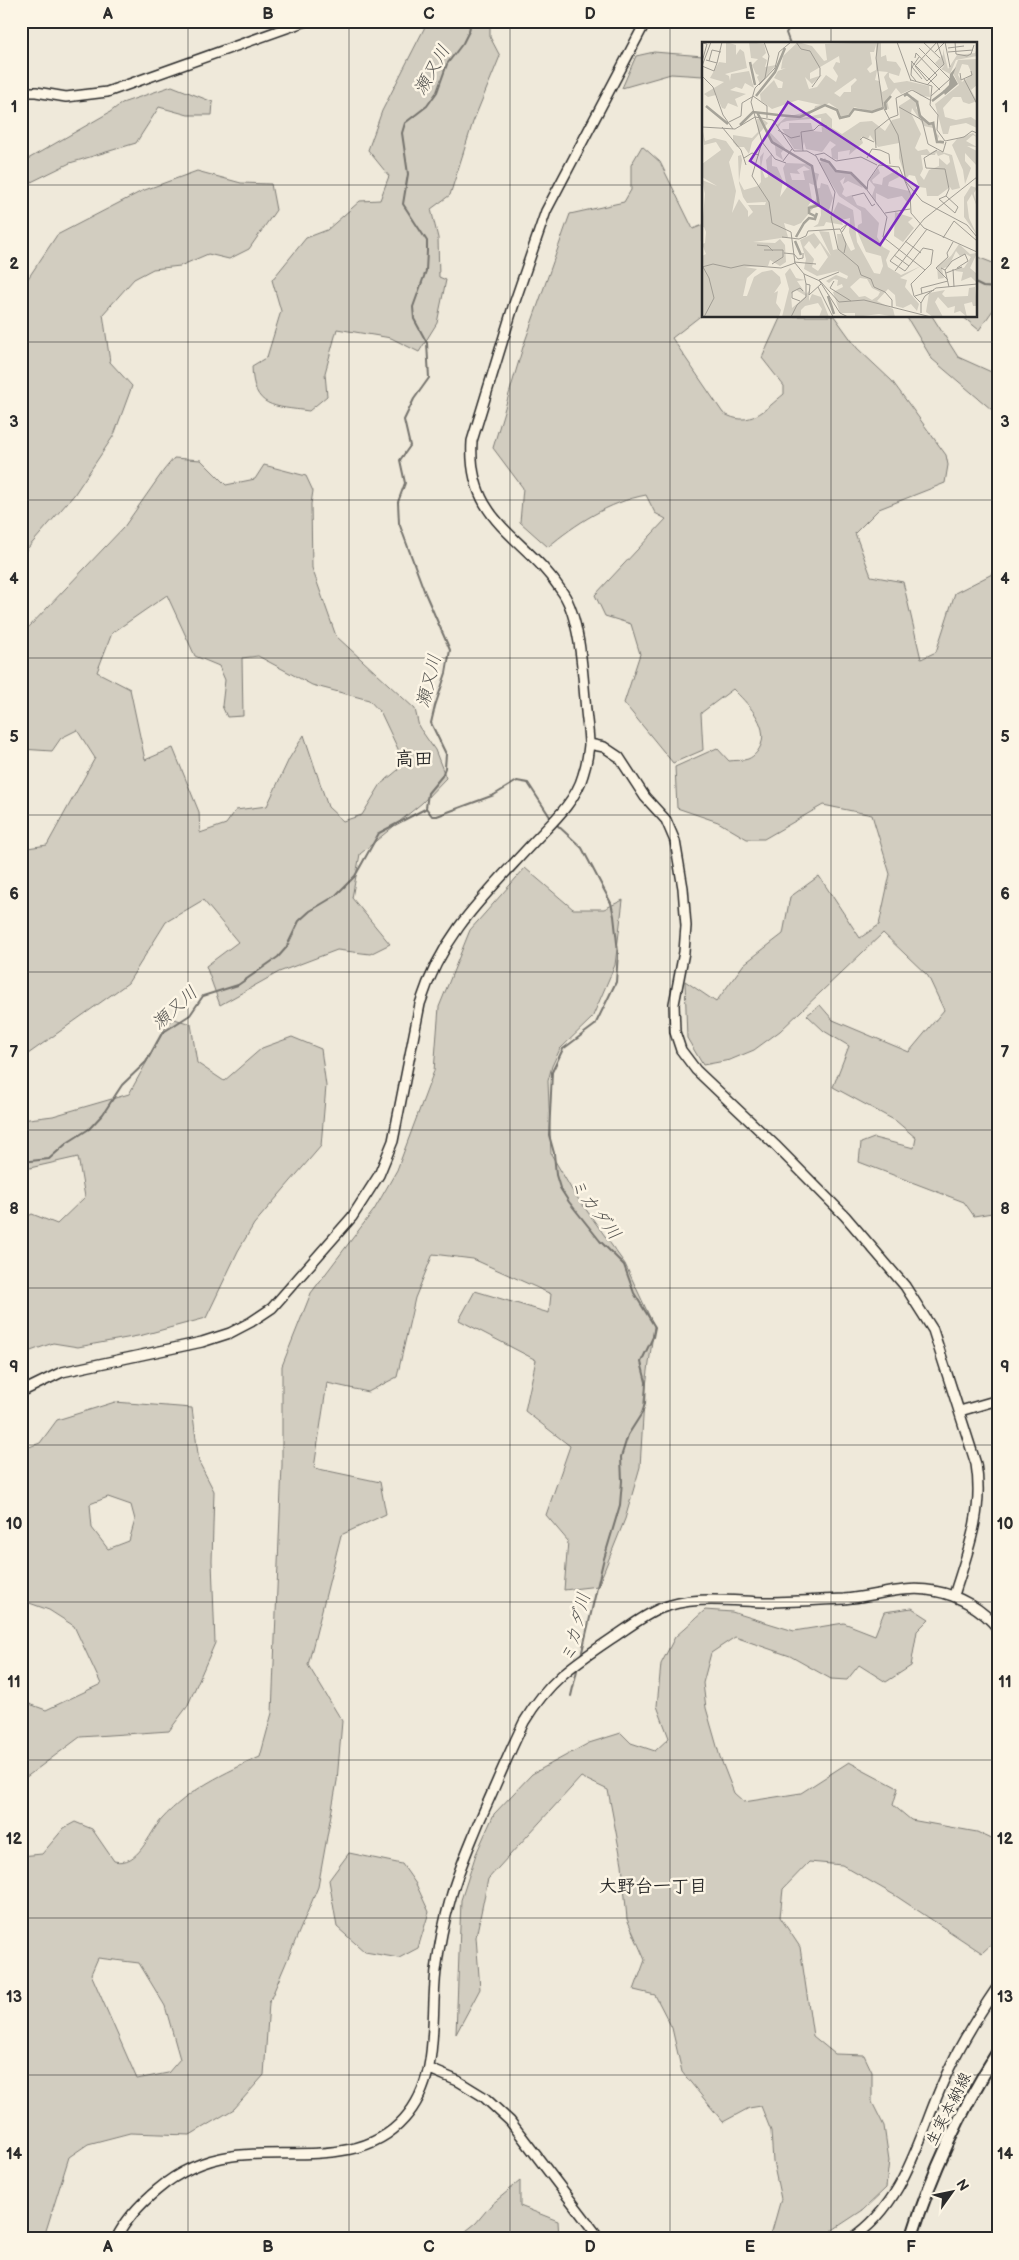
<svg xmlns="http://www.w3.org/2000/svg" width="1019" height="2260" viewBox="0 0 1019 2260" font-family="'Balsamiq Sans','Klee One',sans-serif">
<style>
.green{fill:#d2cdc0;stroke:#7e7c76;fill-rule:evenodd}
.lines{fill:none;stroke-linecap:round;stroke-linejoin:round}
.stream{stroke:#75736d;stroke-width:2}
.secondary-casing{stroke:#2b2b2b;stroke-width:12}
.primary-casing{stroke:#2b2b2b;stroke-width:14}
.secondary{stroke:#fcf5e5;stroke-width:9}
.primary{stroke:#fcf5e5;stroke-width:10}
.grid{fill:none;stroke:#2b2b2b;stroke-width:1;stroke-opacity:0.55}
.labels{text-anchor:middle;dominant-baseline:central;stroke-width:5;stroke-linejoin:round;paint-order:stroke}
.street-label{font-size:16px;fill:#2b2b2b;stroke:#fcf5e5}
.water-label{font-size:18px;font-style:italic;fill:#565552;stroke:#fcf5e5}
.neighbourhood-label{font-size:18px;font-weight:bold;fill:#2b2b2b;stroke:#fcf5e5}
.quarter-label{font-size:19px;font-weight:bold;fill:#2b2b2b;stroke:#fcf5e5}
.inset-river{fill:none;stroke:#a6a399;stroke-width:2.5}
.inset-road{fill:none;stroke:#a19d94;stroke-width:1}
.view{fill:#7b2cbf;fill-opacity:0.15;stroke:#7b2cbf;stroke-width:2.5}
.inset-edge{fill:none;stroke:#2b2b2b;stroke-width:2.5}
.neatline{fill:none;stroke:#2b2b2b;stroke-width:2}
.grid-label{font-size:16px;text-anchor:middle;font-weight:bold;fill:#2b2b2b}
</style>
<rect width="100%" height="100%" fill="#efe9da"/>
<filter id="ink" filterUnits="userSpaceOnUse"><feTurbulence type="fractalNoise" baseFrequency=".02" numOctaves="2"/><feDisplacementMap in="SourceGraphic" scale="10" xChannelSelector="R" yChannelSelector="G"/><feConvolveMatrix kernelMatrix="1 2 1 2 8 2 1 2 1" color-interpolation-filters="sRGB"/></filter>
<g filter="url(#ink)">
<path class="green" d="M 428,21 L 490,21 L 490,37 L 500,56 L 473,122 L 450,195 L 431,209 L 438,238 L 439,277 L 446,280 L 437,323 L 419,352 L 391,338 L 337,329 L 325,373 L 327,396 L 309,411 C 274,406 253,409 252,366 L 267,357 L 281,311 L 272,280 L 306,238 L 327,230 L 360,201 L 380,200 L 389,176 L 368,150 L 382,111 Z
M 654,52 L 703,56 L 703,76 L 671,74 L 622,88 L 636,56 Z
M 172,86 L 213,102 L 212,115 L 188,115 L 159,107 L 136,143 L 70,163 L 21,187 L 21,163 L 110,112 L 122,103 Z
M 642,146 L 660,162 L 693,229 L 703,225 L 703,314 L 672,338 L 723,413 C 750,429 764,410 784,394 L 784,386 L 762,358 L 781,316 L 834,316 L 857,348 L 892,381 L 946,455 L 948,465 L 945,483 L 879,509 L 855,533 L 871,576 L 903,582 L 921,659 L 936,652 L 955,593 L 998,571 L 998,1212 L 974,1216 L 964,1202 L 859,1162 L 861,1143 L 874,1138 L 914,1148 L 916,1138 L 896,1121 L 833,1087 L 849,1046 L 824,1031 L 807,1015 L 820,1005 L 833,1020 L 909,1052 L 944,1010 L 928,976 L 883,933 L 780,1031 L 754,1050 L 730,1060 L 703,1065 L 687,1038 L 685,981 L 716,1002 L 744,964 L 783,934 L 790,897 L 819,876 L 860,938 L 879,925 L 890,874 L 872,815 L 823,805 L 764,839 L 747,839 L 718,822 L 677,808 L 675,767 L 717,748 L 729,761 C 735,760 743,761 748,759 C 755,756 759,750 761,745 C 769,724 746,702 733,689 L 701,713 L 703,750 L 673,763 L 624,703 L 640,654 L 631,624 L 605,616 L 595,595 L 666,519 L 655,513 L 646,495 C 609,502 575,524 548,547 L 520,522 L 523,488 L 493,448 L 523,347 L 570,214 L 624,202 L 631,190 L 631,165 Z
M 197,171 L 241,183 L 271,184 L 276,210 L 249,249 L 229,259 L 208,254 L 180,266 L 153,269 L 134,279 L 103,314 L 110,362 L 132,386 L 114,435 L 74,495 L 21,556 L 21,289 L 57,235 L 142,191 Z
M 975,256 L 998,265 L 998,313 L 993,310 L 979,330 L 962,316 L 975,316 Z
M 906,316 L 932,316 L 958,357 L 998,375 L 998,415 L 932,359 Z
M 174,458 L 201,460 L 226,485 L 255,479 L 264,465 L 306,476 L 313,491 L 311,504 L 312,568 L 336,636 L 415,709 L 419,727 L 435,750 L 446,778 L 422,803 L 360,854 L 352,898 L 390,944 L 370,954 L 337,950 L 279,972 L 220,1005 L 206,966 L 238,942 L 203,900 L 166,922 L 128,983 L 21,1059 L 21,849 L 47,845 L 95,758 L 77,730 L 61,738 L 52,751 L 21,749 L 21,633 L 28,628 L 124,527 L 164,470 ZM 167,595 L 195,656 L 219,666 L 225,680 L 222,706 L 227,717 L 243,716 L 242,658 L 258,656 L 312,685 L 369,700 L 381,713 L 398,749 L 398,770 L 381,784 L 362,815 L 343,821 L 328,807 L 304,735 L 289,759 L 267,806 L 236,810 L 226,824 L 200,833 L 199,812 L 173,748 L 145,760 L 130,689 L 97,672 L 112,633 Z
M 525,868 L 573,909 L 604,909 L 623,900 L 615,965 L 592,1018 L 560,1049 L 552,1066 L 548,1081 L 551,1154 L 572,1190 L 625,1264 L 654,1326 L 644,1401 L 640,1467 L 625,1519 L 598,1586 L 564,1590 L 568,1541 L 546,1515 L 570,1446 L 525,1411 L 536,1360 L 459,1320 L 475,1291 L 549,1313 L 551,1294 L 473,1259 L 433,1254 L 415,1298 L 397,1377 L 368,1392 L 327,1383 L 314,1468 L 380,1482 L 386,1514 L 341,1535 L 308,1665 L 342,1721 L 337,1781 L 318,1887 L 269,2003 L 264,2075 L 234,2109 L 190,2135 L 130,2133 L 88,2144 L 69,2157 L 44,2237 L 43,2239 L 21,2239 L 21,1856 L 42,1854 L 64,1828 L 75,1822 L 92,1829 L 114,1861 C 139,1867 148,1834 162,1819 C 188,1790 226,1772 260,1757 L 272,1713 L 282,1465 L 282,1366 L 311,1293 L 374,1210 L 397,1170 L 434,1071 L 439,1007 L 470,930 ZM 98,1958 L 139,1963 L 165,2006 L 180,2059 L 168,2073 L 137,2079 L 91,1974 Z
M 171,1018 L 191,1024 L 197,1063 L 224,1081 L 262,1048 L 292,1037 L 321,1049 L 326,1086 L 321,1146 L 254,1224 L 238,1251 L 206,1318 L 143,1335 L 78,1347 L 53,1343 L 25,1353 L 21,1358 L 21,1220 L 32,1214 L 57,1224 L 85,1197 L 78,1157 L 21,1170 L 21,1120 L 53,1116 L 129,1094 Z
M 115,1402 L 192,1408 L 199,1462 L 214,1491 L 212,1561 L 215,1643 L 187,1707 L 169,1731 L 80,1737 L 21,1781 L 21,1705 L 24,1702 L 46,1710 L 101,1684 L 74,1626 L 49,1610 L 21,1600 L 21,1450 L 40,1443 L 57,1420 ZM 108,1497 L 131,1505 L 135,1520 L 129,1541 L 108,1549 L 92,1528 L 90,1504 Z
M 912,1608 L 929,1619 L 917,1631 L 911,1666 L 886,1682 L 859,1665 L 847,1680 L 831,1679 L 790,1656 L 735,1637 L 711,1653 L 703,1683 L 706,1708 L 720,1757 L 734,1793 L 744,1802 L 801,1793 L 849,1762 L 898,1788 L 893,1805 L 911,1820 L 977,1832 L 998,1842 L 998,1913 L 994,1917 L 998,1920 L 998,1938 L 982,1953 L 896,1896 L 842,1865 L 809,1862 L 783,1889 L 780,1917 L 800,1947 L 813,2036 L 835,2054 L 864,2055 L 872,2072 L 872,2102 L 884,2126 L 889,2160 L 886,2188 L 863,2210 L 819,2239 L 764,2239 L 772,2231 L 781,2199 L 773,2162 L 771,2131 L 761,2106 L 749,2108 L 723,2122 L 682,2072 L 672,2028 L 655,1995 L 634,1990 L 645,1960 L 627,1919 L 622,1864 L 608,1790 L 581,1777 L 488,1879 L 476,1937 L 480,1989 L 456,2034 L 461,1900 L 476,1854 L 494,1814 L 532,1774 L 589,1743 L 621,1733 L 631,1743 L 655,1751 L 669,1738 L 657,1706 L 661,1664 L 675,1637 L 705,1610 L 732,1612 L 794,1631 L 844,1623 L 875,1635 L 884,1612 Z
M 349,1853 L 402,1864 L 416,1884 L 429,1912 L 418,1948 L 399,1958 L 365,1952 L 337,1927 L 329,1880 Z
M 520,2181 L 520,2206 L 558,2221 L 559,2239 L 456,2239 L 476,2223 L 491,2205 Z"/>
<g class="lines">
<path class="stream" d="M 790,44 L 786,33 L 793,21
M 975,283 L 983,287 L 998,288
M 426,808 L 432,816 L 437,816 L 494,795 L 517,781 L 528,783 L 552,820
M 426,808 L 428,793 L 442,776 L 445,768 L 446,754 L 431,723 L 435,706 L 446,673 L 450,650 L 425,593 L 399,523 L 398,502 L 405,483 L 400,460 L 410,446 L 404,420 L 414,399 L 429,378 L 427,343 L 414,319 L 413,307 L 426,271 L 427,251 L 427,241 L 403,204 L 408,174 L 402,133 L 405,123 L 427,106 L 437,92 L 447,64 L 463,43 L 469,31 L 471,21
M 555,823 L 582,848 L 611,903 L 614,916 L 618,952 L 616,982 L 595,1025 L 563,1049 L 552,1072 L 549,1135 L 554,1153 L 556,1175 L 560,1188 L 569,1202 L 600,1241 L 624,1265 L 634,1293 L 655,1327 L 653,1337 L 641,1362 L 646,1382 L 645,1404 L 642,1413 L 628,1435 L 621,1457 L 622,1481 L 620,1505 L 603,1562 L 581,1656
M 21,1166 L 30,1161 L 49,1159 L 67,1143 L 89,1129 L 103,1114 L 122,1085 L 146,1062 L 162,1033 L 190,1015 L 203,996 L 238,985 L 278,957 L 286,948 L 299,921 L 310,911 L 335,896 L 355,876 L 379,833 L 425,809
M 571,1696 L 578,1666"/>
<g class="secondary-casing">
<path id="secondary" d="M 21,92 L 36,92 L 66,97 L 107,92 L 306,21
M 589,744 L 604,747 L 619,757 L 645,797 L 666,820 L 675,841 L 683,888 L 686,926 L 684,952 L 674,1004 L 675,1032 L 681,1050 L 696,1070 L 775,1145 L 845,1216 L 905,1286 L 933,1330 L 976,1464 C 984,1511 968,1551 954,1595
M 21,1392 L 62,1372 L 202,1342 L 230,1333 L 251,1322 L 272,1308 L 352,1217 L 379,1175 L 393,1141 L 420,1004 C 442,935 482,898 529,847 C 548,826 575,804 583,775 C 586,766 588,755 589,745 C 589,734 587,722 586,711 C 583,679 581,620 563,593 C 525,534 467,524 472,441 L 513,307 L 546,211 L 646,21
M 960,1411 L 998,1400
M 430,2069 L 458,2081 L 484,2097 L 510,2121 L 600,2239
M 116,2239 C 126,2219 140,2204 157,2190 C 178,2172 204,2160 232,2156 C 289,2148 361,2168 404,2119 C 441,2078 430,2021 436,1971 C 439,1946 444,1921 451,1897 C 458,1871 469,1847 479,1822 C 494,1789 508,1755 524,1722 C 549,1680 574,1664 614,1637 C 628,1628 643,1616 659,1609 C 692,1595 729,1601 764,1602 C 790,1602 817,1600 844,1599 C 873,1597 904,1585 934,1591 C 958,1595 983,1609 998,1629
M 851,2239 C 910,2201 921,2124 951,2065 C 964,2038 981,2011 998,1986"/>
</g>
<g class="primary-casing">
<path id="primary" d="M 911,2239 C 932,2172 961,2110 998,2051"/>
</g>
<use href="#secondary" class="secondary"/>
<use href="#primary" class="primary"/>
</g>
</g>
<path class="grid" d="M 188,21 L 188,2239M 349,21 L 349,2239M 510,21 L 510,2239M 670,21 L 670,2239M 831,21 L 831,44M 21,185 L 703,185M 975,185 L 998,185M 831,316 L 831,2239M 21,342 L 998,342M 21,500 L 998,500M 21,658 L 998,658M 21,815 L 998,815M 21,972 L 998,972M 21,1130 L 998,1130M 21,1288 L 998,1288M 21,1445 L 998,1445M 21,1602 L 998,1602M 21,1760 L 998,1760M 21,1918 L 998,1918M 21,2075 L 998,2075"/>
<g class="labels">
<g class="street-label">
<text transform="translate(949 2109) rotate(-63)">生実本納線</text>
</g>
<g class="water-label">
<text transform="translate(432 70) rotate(-60)">瀬又川</text>
<text transform="translate(429 681) rotate(-76)">瀬又川</text>
<text transform="translate(175 1008) rotate(-42)">瀬又川</text>
<text transform="translate(595 1209) rotate(53)">ミカダ川</text>
<text transform="translate(576 1628) rotate(-76)">ミカダ川</text>
</g>
<g class="neighbourhood-label">
<text x="653" y="1886">大野台一丁目</text>
</g>
<g class="quarter-label">
<text x="414" y="759">高田</text>
</g>
</g>
<g transform="translate(702 42)">
<rect width="275" height="275" fill="#efe9da"/>
<path d="M 24,0 L 34,3 L 34,13 L 38,7 L 42,10 L 45,26 L 23,32 L 27,34 L 28,39 L 29,32 L 47,29 L 52,46 L 43,41 L 40,47 L 34,45 L 28,48 L 44,52 L 33,57 L 36,65 L 26,61 L 23,67 L 20,66 L 14,53 L 6,55 L 2,52 L 22,40 L 8,36 L 17,20 L 24,21 ZM 47,0 L 62,2 L 64,11 L 60,15 L 65,18 L 63,25 L 74,23 L 58,42 L 55,35 L 57,33 L 54,32 L 50,23 L 56,17 L 49,16 ZM 96,0 L 110,4 L 122,19 L 125,18 L 123,2 L 179,0 L 179,15 L 184,13 L 185,19 L 194,20 L 199,27 L 197,34 L 187,31 L 187,35 L 192,41 L 205,39 L 227,44 L 228,55 L 219,54 L 210,47 L 199,52 L 194,46 L 185,58 L 187,67 L 179,65 L 171,70 L 152,65 L 144,76 L 137,76 L 136,67 L 127,61 L 100,76 L 124,71 L 130,77 L 130,86 L 140,92 L 158,80 L 170,79 L 183,89 L 190,78 L 198,76 L 197,64 L 211,55 L 217,59 L 214,66 L 221,75 L 228,81 L 233,79 L 232,89 L 237,94 L 235,99 L 239,98 L 243,103 L 235,100 L 231,86 L 222,84 L 210,66 L 209,71 L 219,92 L 213,106 L 216,109 L 225,107 L 228,111 L 234,108 L 250,113 L 258,146 L 250,148 L 248,145 L 236,154 L 225,154 L 224,146 L 217,145 L 213,134 L 207,133 L 204,137 L 197,116 L 197,101 L 176,105 L 168,93 L 166,97 L 159,95 L 161,101 L 147,113 L 148,108 L 136,110 L 136,118 L 130,116 L 129,107 L 134,103 L 128,99 L 120,110 L 104,107 L 102,100 L 100,108 L 92,107 L 80,87 L 87,87 L 87,81 L 109,81 L 111,89 L 120,90 L 119,76 L 85,79 L 79,81 L 76,86 L 75,83 L 84,75 L 112,68 L 113,64 L 119,63 L 96,58 L 70,67 L 59,59 L 58,52 L 72,38 L 76,46 L 80,46 L 81,40 L 72,36 L 76,29 L 84,26 L 79,27 L 81,14 ZM 174,3 L 174,28 L 168,31 L 165,27 L 170,22 L 168,10 L 172,10 ZM 137,14 L 138,21 L 134,20 L 131,26 L 136,34 L 134,40 L 124,33 L 115,45 L 107,47 L 103,35 L 110,42 L 120,33 L 108,37 L 108,31 ZM 175,29 L 186,30 L 182,35 L 186,47 L 180,50 L 177,39 L 173,38 ZM 153,36 L 155,38 L 149,44 L 149,50 L 142,50 L 138,55 L 132,51 ZM 234,110 L 236,114 L 242,112 L 247,114 L 248,120 L 245,123 L 237,116 L 237,124 L 227,128 L 222,138 L 218,133 L 221,127 L 219,113 L 233,113 ZM 275,6 L 275,14 L 254,18 L 248,32 L 239,27 L 242,24 L 238,26 L 233,21 L 241,13 L 241,7 L 246,27 L 255,13 L 273,11 ZM 275,17 L 275,43 L 269,48 L 275,59 L 267,62 L 261,60 L 259,55 L 251,55 L 241,66 L 243,75 L 254,78 L 269,75 L 275,79 L 275,86 L 264,81 L 248,84 L 246,92 L 241,92 L 233,62 L 257,43 L 251,31 L 256,18 ZM 260,22 L 266,23 L 270,32 L 260,40 L 256,33 ZM 59,76 L 66,81 L 50,100 L 47,112 L 42,105 L 35,105 L 31,100 L 31,93 L 50,96 L 56,90 L 55,77 ZM 0,85 L 3,99 L 12,96 L 24,99 L 32,110 L 27,120 L 34,149 L 30,171 L 37,157 L 46,169 L 46,175 L 51,170 L 46,163 L 63,163 L 64,160 L 45,161 L 41,155 L 37,141 L 36,114 L 39,113 L 40,118 L 37,139 L 42,148 L 56,144 L 59,140 L 58,115 L 62,110 L 59,125 L 63,136 L 66,135 L 64,118 L 70,111 L 70,124 L 75,125 L 81,139 L 78,155 L 85,145 L 81,126 L 84,121 L 109,122 L 111,130 L 117,132 L 114,144 L 107,141 L 110,158 L 106,164 L 112,162 L 116,152 L 113,147 L 118,146 L 119,141 L 126,143 L 131,156 L 127,168 L 129,175 L 136,160 L 151,168 L 155,200 L 172,231 L 178,232 L 181,224 L 179,214 L 164,210 L 155,189 L 156,183 L 160,181 L 159,169 L 137,154 L 117,121 L 123,116 L 135,130 L 149,131 L 156,137 L 161,146 L 146,139 L 141,142 L 143,135 L 138,139 L 142,147 L 140,152 L 144,155 L 150,153 L 155,163 L 163,166 L 177,181 L 175,195 L 181,205 L 188,209 L 184,218 L 186,225 L 199,233 L 219,224 L 198,236 L 205,238 L 203,245 L 217,262 L 215,269 L 209,262 L 201,266 L 194,264 L 193,253 L 186,247 L 175,259 L 191,267 L 193,275 L 177,272 L 153,275 L 153,271 L 138,271 L 131,250 L 141,245 L 140,242 L 135,244 L 136,238 L 132,237 L 127,241 L 124,239 L 134,233 L 145,237 L 146,234 L 136,229 L 115,234 L 102,227 L 104,217 L 98,198 L 112,191 L 129,214 L 117,189 L 127,190 L 131,208 L 136,207 L 135,192 L 139,192 L 149,209 L 153,207 L 147,190 L 148,176 L 139,178 L 141,183 L 124,180 L 122,184 L 111,185 L 116,182 L 119,173 L 118,158 L 99,181 L 92,184 L 82,181 L 86,195 L 51,200 L 73,201 L 78,197 L 83,203 L 84,220 L 78,224 L 68,218 L 66,224 L 43,225 L 55,227 L 45,236 L 41,254 L 45,254 L 52,235 L 60,230 L 70,228 L 78,235 L 79,241 L 72,251 L 76,249 L 74,261 L 79,268 L 77,275 L 0,275 L 0,214 L 4,212 L 0,202 L 3,201 L 4,190 L 2,185 L 0,186 L 3,152 L 0,138 L 15,144 L 0,135 L 0,122 L 19,108 L 14,100 L 2,103 ZM 102,124 L 108,128 L 101,129 L 103,138 L 90,138 L 88,131 L 98,132 L 95,128 ZM 107,199 L 113,207 L 118,201 L 126,215 L 116,229 L 110,225 L 112,217 L 102,205 ZM 158,236 L 165,237 L 170,246 L 178,250 L 176,254 L 170,258 L 163,254 L 157,255 L 148,245 ZM 65,87 L 83,106 L 79,111 L 81,118 L 74,113 L 73,104 L 64,93 ZM 271,91 L 275,95 L 271,93 L 264,99 L 275,105 L 265,104 L 275,109 L 275,124 L 263,111 L 263,119 L 269,126 L 263,142 L 261,128 L 250,103 L 255,97 ZM 176,126 L 178,131 L 170,138 L 171,141 L 180,143 L 181,136 L 195,128 L 197,135 L 187,140 L 186,144 L 207,149 L 207,163 L 200,154 L 186,157 L 174,151 L 174,161 L 182,169 L 175,163 L 170,154 L 173,145 L 167,138 ZM 269,144 L 275,146 L 272,151 L 275,165 L 270,152 L 265,160 L 267,176 L 275,193 L 262,175 L 262,155 ZM 193,170 L 211,176 L 206,180 L 212,186 L 201,200 L 192,194 ZM 257,202 L 268,212 L 275,211 L 268,226 L 274,231 L 275,218 L 275,241 L 269,235 L 259,239 L 261,230 L 253,229 L 256,225 L 262,226 L 269,215 L 264,212 L 258,214 L 254,209 L 247,224 L 240,227 L 242,236 L 236,237 L 235,224 L 249,214 ZM 88,226 L 94,236 L 103,238 L 95,239 L 104,252 L 107,249 L 107,259 L 110,252 L 119,255 L 127,275 L 117,275 L 120,267 L 116,261 L 103,264 L 99,268 L 99,275 L 80,275 L 87,247 L 83,232 ZM 94,248 L 104,254 L 90,266 L 89,252 ZM 273,245 L 275,264 L 271,264 L 270,260 L 262,262 L 265,275 L 258,269 L 252,271 L 253,264 L 246,266 L 236,255 L 233,260 L 241,275 L 231,275 L 224,270 L 227,251 L 243,248 L 240,252 L 243,255 L 266,254 L 267,246 Z" fill="#d2cdc0" fill-rule="evenodd"/>
<path d="M 254,25 L 251,33 L 256,42 L 243,53 L 241,49 L 247,43 L 248,32 Z" fill="#a6a399"/>
<path class="inset-river" d="M 48,20 L 53,43M 54,54 L 73,30 L 83,6M 202,54 L 205,52 L 215,60 L 218,74 L 227,82 L 231,81 L 235,100 L 242,100M 230,59 L 243,49M 4,64 L 26,82M 184,68 L 183,61 L 189,54M 55,70 L 70,100 L 110,124 L 117,163 L 107,166 L 107,171 L 113,174M 76,73 L 98,75 L 123,63 L 135,68 L 138,76 L 147,74 L 152,67 L 170,70 L 181,66M 38,83 L 51,70 L 76,73M 118,117 L 127,120 L 134,129 L 149,131 L 165,147M 94,195 L 102,181 L 107,176 L 113,177 L 115,171M 93,199 L 99,213M 126,254 L 132,272"/>
<path class="inset-road" d="M 62,0 L 67,14 L 63,36 L 53,46 L 49,60 L 60,100 L 50,134 L 67,160 L 70,181 L 89,190 L 93,221M 94,0 L 99,7 L 108,9 L 118,26 L 118,34 L 110,45M 176,0 L 174,16 L 181,65 L 196,93 L 204,140 L 220,159 L 265,183 L 275,195M 195,0 L 209,39M 221,0 L 238,16M 235,0 L 242,22 L 225,39 L 213,24 ZM 253,0 L 254,12 L 265,14 L 269,12 L 272,3M 0,1 L 5,2 L 0,20M 217,6 L 248,37 L 229,54M 246,6 L 262,4M 233,10 L 243,0 L 248,25M 246,10 L 271,8M 217,15 L 210,25 L 220,37M 213,16 L 214,11 L 235,33 L 225,43M 4,18 L 15,21 L 20,0M 7,19 L 10,8 L 19,10M 209,19 L 238,48M 210,19 L 209,33 L 214,39M 0,24 L 9,0M 0,24 L 12,29 L 15,21M 258,31 L 259,38 L 270,33 L 269,29M 0,34 L 11,45 L 21,73 L 31,87M 262,37 L 275,62M 209,38 L 230,44 L 228,63 L 236,73 L 235,88 L 243,99 L 262,95 L 270,89 L 275,91M 57,43 L 73,26 L 77,10 L 89,0M 51,54 L 65,64 L 65,76M 197,65 L 220,78 L 226,102 L 241,110 L 244,100M 53,75 L 71,78 L 92,109 L 105,109 L 114,114 L 133,150 L 129,175 L 136,207 L 156,224 L 159,233 L 169,237 L 172,245 L 183,250 L 190,258 L 190,265M 27,80 L 39,74 L 40,61 L 50,55M 0,85 L 33,87 L 53,75M 20,85 L 39,108 L 44,123M 76,88 L 89,96 L 98,94M 158,98 L 161,95 L 172,100M 60,100 L 73,117 L 84,121M 174,106 L 173,88 L 188,76 L 196,73 L 194,56 L 210,48 L 228,58M 235,108 L 222,116 L 224,126 L 243,127 L 247,147 L 244,154 L 256,165 L 253,171 L 237,157 L 244,154M 101,109 L 99,90 L 112,88 L 117,83 L 125,84M 113,113 L 122,111 L 134,119 L 159,115 L 175,123M 42,116 L 50,111 L 57,113M 165,116 L 170,107 L 178,108 L 187,112 L 188,122M 81,119 L 90,107M 150,154 L 162,151 L 170,164 L 173,162M 183,171 L 208,167M 139,187 L 146,181 L 140,190M 80,195 L 97,197 L 104,194 L 106,189 L 138,187 L 144,202 L 142,211M 241,196 L 252,179 L 275,199M 203,199 L 219,211M 55,203 L 66,204 L 71,209M 62,208 L 81,208 L 81,215 L 70,222M 82,211 L 92,212 L 96,217 L 101,216 L 101,211M 192,213 L 207,224M 92,220 L 114,222M 93,221 L 102,232 L 118,239 L 137,260 L 162,258 L 229,275M 0,225 L 11,222 L 29,226 L 42,223 L 79,226 L 93,221M 1,225 L 7,236 L 12,256 L 2,275M 239,226 L 243,228 L 247,245M 251,227 L 252,245M 223,228 L 181,195 L 185,175 L 165,148 L 166,139 L 177,123 L 197,125 L 208,151 L 209,171 L 222,186 L 275,210M 243,228 L 250,219 L 263,212 L 266,219 L 255,226M 193,229 L 225,187M 137,230 L 117,238 L 138,271 L 146,275M 244,231 L 260,225M 102,232 L 104,242 L 108,243 L 107,253 L 119,242M 246,238 L 234,226 L 246,215 L 245,211 L 251,200M 132,239 L 128,246 L 149,259M 116,245 L 131,275M 220,252 L 219,246 L 246,239M 213,254 L 232,248M 98,259 L 90,256 L 90,250 L 98,246 L 101,249M 219,261 L 223,254 L 234,246 L 275,242M 219,271 L 219,261 L 212,254 L 209,242 L 229,222 L 231,208 L 221,206 L 203,229 L 188,219 L 222,177 L 275,135M 89,275 L 95,263 L 104,255 L 104,242"/>
<path class="view" d="M 86,60 L 216,145 L 178,203 L 48,119 Z"/>
<rect width="275" height="275" class="inset-edge"/>
</g>
<rect width="1019" height="2260" fill="none" stroke="#fcf5e5" stroke-width="55"/>
<g transform="translate(952 2192) rotate(57)" stroke="#fcf5e5" stroke-width="4" paint-order="stroke">
<path d="M0-4L9 19L0 12L-9 19Z" fill="#2b2b2b"/>
<text y="-8" font-size="14" font-weight="bold" text-anchor="middle" fill="#2b2b2b">N</text>
</g>
<rect x="28" y="28" width="964" height="2204" class="neatline"/>
<g class="grid-label">
<text x="108" y="19">A</text>
<text x="268" y="19">B</text>
<text x="429" y="19">C</text>
<text x="590" y="19">D</text>
<text x="750" y="19">E</text>
<text x="911" y="19">F</text>
<text x="14" y="112">1</text>
<text x="1005" y="112">1</text>
<text x="14" y="269">2</text>
<text x="1005" y="269">2</text>
<text x="14" y="427">3</text>
<text x="1005" y="427">3</text>
<text x="14" y="584">4</text>
<text x="1005" y="584">4</text>
<text x="14" y="742">5</text>
<text x="1005" y="742">5</text>
<text x="14" y="899">6</text>
<text x="1005" y="899">6</text>
<text x="14" y="1057">7</text>
<text x="1005" y="1057">7</text>
<text x="14" y="1214">8</text>
<text x="1005" y="1214">8</text>
<text x="14" y="1372">9</text>
<text x="1005" y="1372">9</text>
<text x="14" y="1529">10</text>
<text x="1005" y="1529">10</text>
<text x="14" y="1687">11</text>
<text x="1005" y="1687">11</text>
<text x="14" y="1844">12</text>
<text x="1005" y="1844">12</text>
<text x="14" y="2002">13</text>
<text x="1005" y="2002">13</text>
<text x="14" y="2159">14</text>
<text x="1005" y="2159">14</text>
<text x="108" y="2252">A</text>
<text x="268" y="2252">B</text>
<text x="429" y="2252">C</text>
<text x="590" y="2252">D</text>
<text x="750" y="2252">E</text>
<text x="911" y="2252">F</text>
</g>
</svg>
